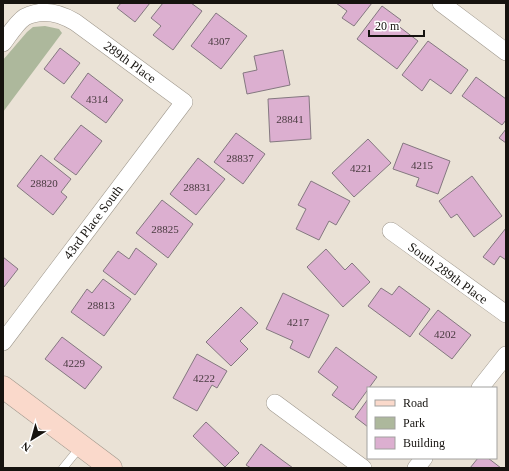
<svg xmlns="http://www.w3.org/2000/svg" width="509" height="471" viewBox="0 0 509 471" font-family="'Times New Roman',serif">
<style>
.green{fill:#adb89c}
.building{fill:#dcafd0;stroke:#847880}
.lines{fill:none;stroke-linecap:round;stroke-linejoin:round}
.lane-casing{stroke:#9f988d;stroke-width:9}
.street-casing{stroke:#9f988d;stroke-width:18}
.secondary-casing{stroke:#9f988d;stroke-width:23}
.lane{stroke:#fff;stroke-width:8}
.street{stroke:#fff;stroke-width:17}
.secondary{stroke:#fad9cb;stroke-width:22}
.labels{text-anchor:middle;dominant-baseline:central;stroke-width:3;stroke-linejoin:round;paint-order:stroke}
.number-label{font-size:11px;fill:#483a3f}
.street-label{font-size:13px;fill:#16130f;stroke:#fff}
</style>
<rect width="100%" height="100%" fill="#eae2d6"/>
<path class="green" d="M 45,26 L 59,29 L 62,33 L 3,112 L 3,60 L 27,32 L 33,27 Z"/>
<path class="building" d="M 121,3 L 150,3 L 135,22 L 117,8 Z
M 163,3 L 191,3 L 202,11 L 173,50 L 153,35 L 161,26 L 151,18 Z
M 336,3 L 372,3 L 354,26 L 342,18 L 347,11 Z
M 382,6 L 401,20 L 397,25 L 418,41 L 397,69 L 357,39 Z
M 216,13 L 247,36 L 221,69 L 191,46 Z
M 428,41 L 468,70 L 451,94 L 430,79 L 422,91 L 402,75 Z
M 60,48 L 80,63 L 64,84 L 44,69 Z
M 283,50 L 290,85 L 247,94 L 243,73 L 257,70 L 254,56 Z
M 88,73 L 123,100 L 106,123 L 71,97 Z
M 476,77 L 506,99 L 506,120 L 502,125 L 462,96 Z
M 309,96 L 311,139 L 270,142 L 268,99 Z
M 81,125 L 102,141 L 76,175 L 54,159 Z
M 506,129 L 506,143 L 499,138 Z
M 236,133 L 265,154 L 243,184 L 214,162 Z
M 368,139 L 391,163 L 354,197 L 332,173 Z
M 403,143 L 450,161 L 438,194 L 416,186 L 419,178 L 393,169 Z
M 41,155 L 71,179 L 61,192 L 67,197 L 53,215 L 17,186 Z
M 198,158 L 225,179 L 196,215 L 170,194 Z
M 472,176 L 502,216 L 474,237 L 457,214 L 451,218 L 439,201 Z
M 311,181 L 350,201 L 336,225 L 329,221 L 319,240 L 296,229 L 306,209 L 298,205 Z
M 162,200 L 193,224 L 168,258 L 136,233 Z
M 506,228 L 506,260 L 500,256 L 494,265 L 483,257 Z
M 136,248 L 157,264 L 135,295 L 103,271 L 118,251 L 129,259 Z
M 326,249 L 345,270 L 352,263 L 370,282 L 343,307 L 307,267 Z
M 3,257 L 18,269 L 4,287 L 3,286 Z
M 103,279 L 131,299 L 104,336 L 71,312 L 87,289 L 92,293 Z
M 399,286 L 430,309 L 410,337 L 368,306 L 381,288 L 392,295 Z
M 283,293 L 329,315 L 309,358 L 290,348 L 293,341 L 266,329 Z
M 241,307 L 258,323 L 240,341 L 248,349 L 231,366 L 206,342 Z
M 438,310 L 471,335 L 452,359 L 419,334 Z
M 62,337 L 102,367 L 85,389 L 45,359 Z
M 336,347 L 377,377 L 353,410 L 332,395 L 338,387 L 318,372 Z
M 197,354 L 227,371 L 217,388 L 212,385 L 197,411 L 173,398 Z
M 368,399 L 368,427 L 355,417 Z
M 206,422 L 239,453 L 225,467 L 193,436 Z
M 261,444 L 282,460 L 293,468 L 251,468 L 246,465 Z
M 478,458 L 488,458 L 501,468 L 470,468 Z"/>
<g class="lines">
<g class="lane-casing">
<path id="lane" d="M 63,468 L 81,446"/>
</g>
<g class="street-casing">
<path id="street" d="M 441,3 L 506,52
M 3,43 C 9,35 17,22 25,17 C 43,8 60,13 75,22 L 184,102 L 3,342
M 391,231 L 506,314
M 480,388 L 506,355
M 275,403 L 363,468
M 416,468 L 424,458"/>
</g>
<g class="secondary-casing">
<path id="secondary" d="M 3,387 L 111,468"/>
</g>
<use href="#lane" class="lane"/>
<use href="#street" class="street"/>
<use href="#secondary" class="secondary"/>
</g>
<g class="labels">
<g class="number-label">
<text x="219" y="41">4307</text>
<text x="97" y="99">4314</text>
<text x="290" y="119">28841</text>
<text x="240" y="158">28837</text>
<text x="422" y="165">4215</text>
<text x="361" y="168">4221</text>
<text x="44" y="183">28820</text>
<text x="197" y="187">28831</text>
<text x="165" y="229">28825</text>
<text x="101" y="305">28813</text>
<text x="298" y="322">4217</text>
<text x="445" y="334">4202</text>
<text x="74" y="363">4229</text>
<text x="204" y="378">4222</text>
</g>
<g class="street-label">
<text transform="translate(130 62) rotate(36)">289th Place</text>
<text transform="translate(93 222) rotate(-53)">43rd Place South</text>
<text transform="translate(448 273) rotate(36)">South 289th Place</text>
</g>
</g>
<rect width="509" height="471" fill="none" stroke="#16130f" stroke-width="8"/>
<rect x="367" y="387" width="130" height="72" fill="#ffffff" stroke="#a2a19f"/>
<rect x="375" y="400" width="20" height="6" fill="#fad9cb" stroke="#a2a19f"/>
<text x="403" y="407" font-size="12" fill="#16130f">Road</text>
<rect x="375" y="417" width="20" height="12" fill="#adb89c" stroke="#a2a19f"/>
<text x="403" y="427" font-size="12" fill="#16130f">Park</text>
<rect x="375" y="437" width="20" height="12" fill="#dcafd0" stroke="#a2a19f"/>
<text x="403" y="447" font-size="12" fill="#16130f">Building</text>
<g transform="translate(32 439) rotate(217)" stroke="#ffffff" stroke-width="3" paint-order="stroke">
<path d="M0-3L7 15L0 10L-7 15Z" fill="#16130f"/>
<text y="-6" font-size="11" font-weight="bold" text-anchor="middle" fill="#16130f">N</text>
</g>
<path d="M369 30v6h55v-6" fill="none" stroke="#16130f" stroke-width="2"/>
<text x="375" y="30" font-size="12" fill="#16130f" stroke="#ffffff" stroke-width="3" paint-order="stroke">20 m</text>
</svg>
